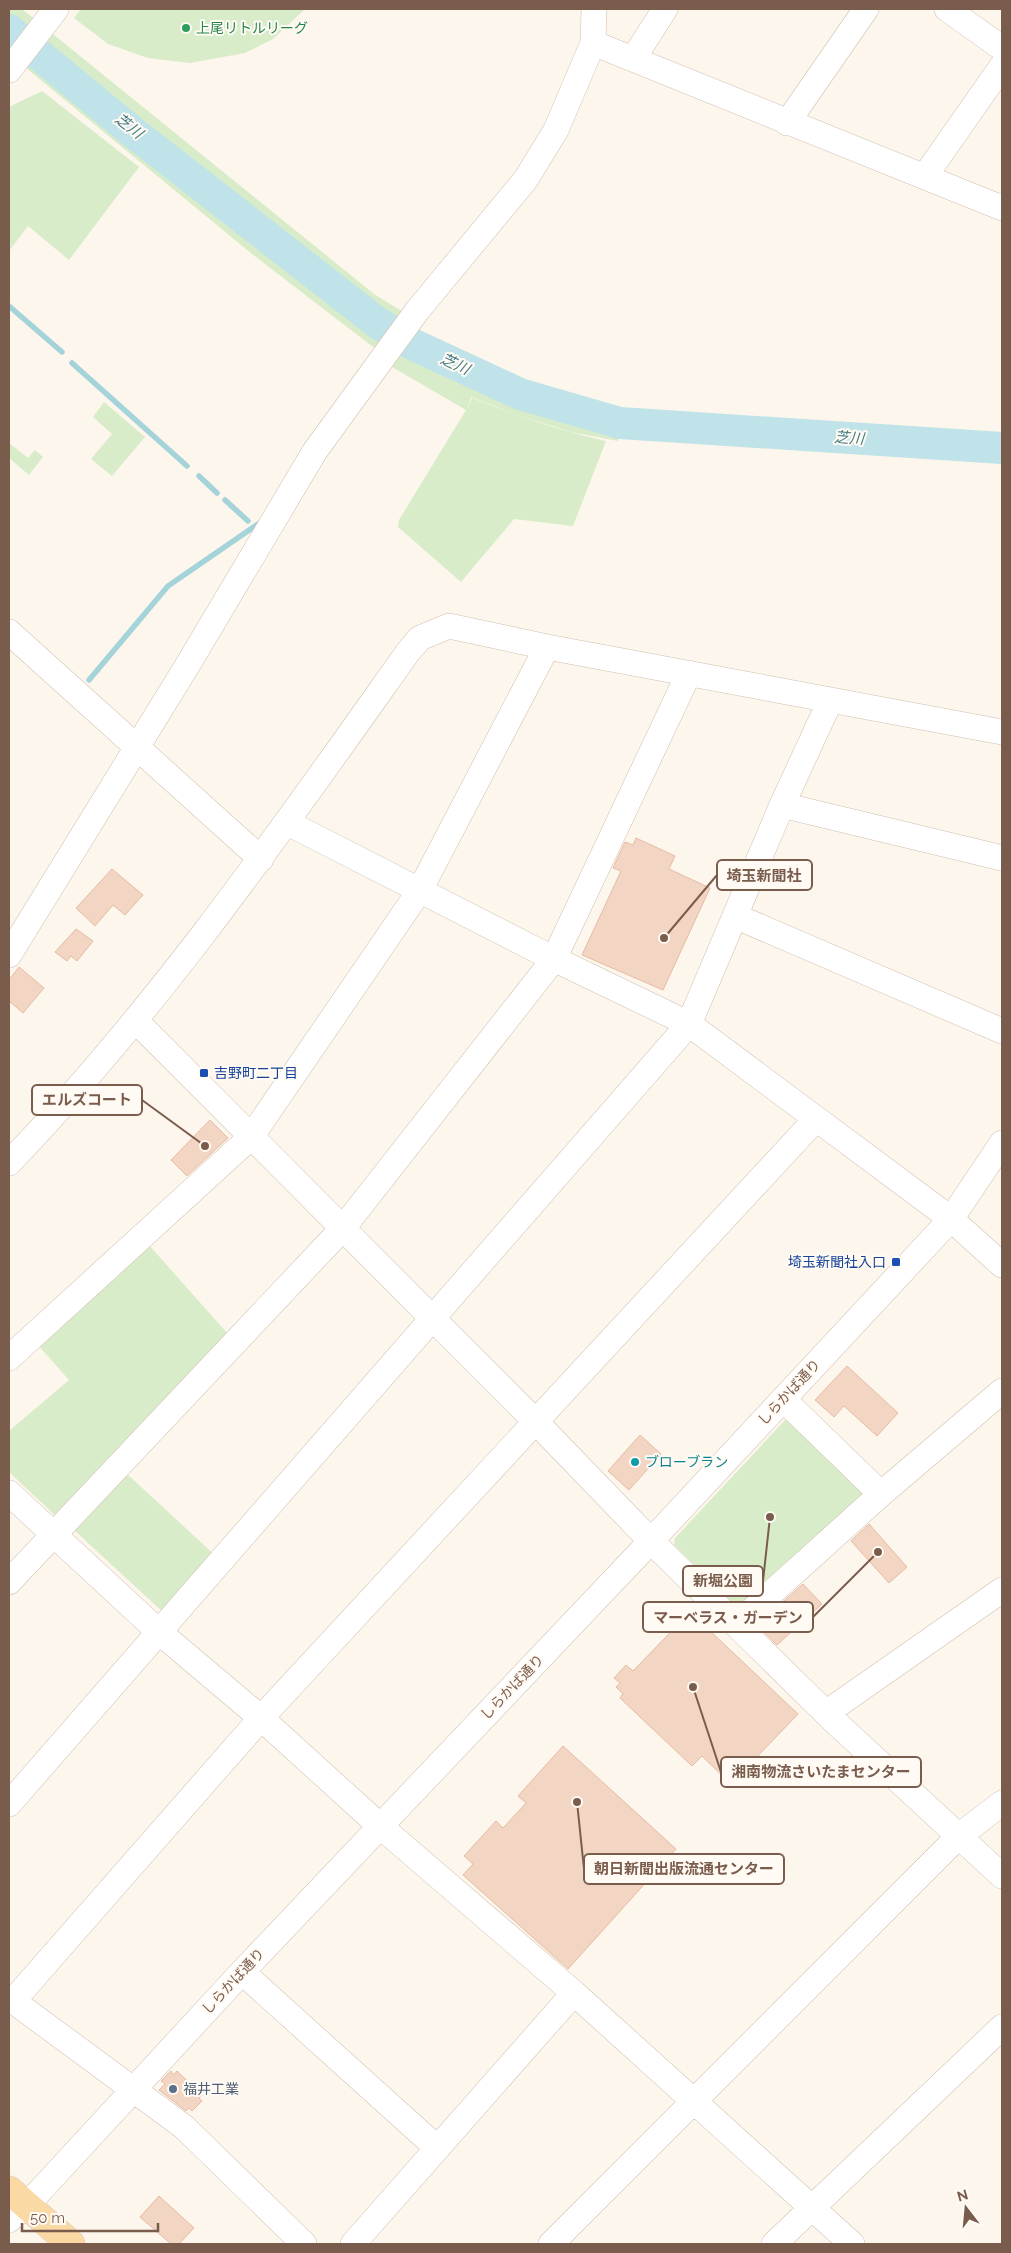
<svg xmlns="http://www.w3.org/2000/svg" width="1011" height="2253" viewBox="0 0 1011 2253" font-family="Raleway,'Noto Sans JP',sans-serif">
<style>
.green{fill:#d8ecc9}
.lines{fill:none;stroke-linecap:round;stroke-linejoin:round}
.stream{stroke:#a5d3da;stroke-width:5.5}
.river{stroke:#bfe3e8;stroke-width:32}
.building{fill:#f3d5c3;stroke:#e6bba3}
.minor-casing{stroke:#d1beb0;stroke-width:26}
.major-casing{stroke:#dad1cd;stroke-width:29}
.minor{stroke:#fff;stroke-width:25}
.major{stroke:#fbd9a5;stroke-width:28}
.leisure-dot{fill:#2e9e5b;stroke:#fffaf3;stroke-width:2}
.transit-dot{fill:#1a4fb4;stroke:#fffaf3;stroke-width:2}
.culture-dot{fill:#0f9aa8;stroke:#fffaf3;stroke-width:2}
.service-dot{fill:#5c6f8a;stroke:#fffaf3;stroke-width:2}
.labels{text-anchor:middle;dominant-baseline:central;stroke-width:4;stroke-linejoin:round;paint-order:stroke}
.leisure-label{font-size:14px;fill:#27864d;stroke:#fffaf3;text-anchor:start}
.transit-label{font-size:14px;fill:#164399;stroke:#fffaf3;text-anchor:start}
.street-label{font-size:14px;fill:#7a5c4d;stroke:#fffaf3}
.culture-label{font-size:14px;fill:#0d838f;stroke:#fffaf3;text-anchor:start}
.service-label{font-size:14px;fill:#4e5e75;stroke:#fffaf3;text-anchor:start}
.water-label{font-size:15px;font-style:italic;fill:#437c86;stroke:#fffaf3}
.leader{fill:none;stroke:#7a5c4d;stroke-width:2}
.callout-dot{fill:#7a5c4d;stroke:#fffaf3;stroke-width:2}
.callout{fill:#fffaf3;stroke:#7a5c4d;stroke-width:2}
.callout-label{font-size:15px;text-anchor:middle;font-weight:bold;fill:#7a5c4d}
</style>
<rect width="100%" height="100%" fill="#fdf6ec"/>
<path class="green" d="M 9,9 L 22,9 L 374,294 L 403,312 L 391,327 L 149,143 L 9,25 Z
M 81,9 L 305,9 L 273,39 L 245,53 L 190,63 L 148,58 L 108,44 L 74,18 Z
M 9,35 L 377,326 L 420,353 L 515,398 L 579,420 L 618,426 L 618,441 L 571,432 L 518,415 L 471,397 L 467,410 L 472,398 C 516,415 560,431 606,441 L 573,526 L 514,519 L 461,582 L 398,527 L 399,520 L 466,410 L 387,364 L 392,356 L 373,347 L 252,254 L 9,54 Z
M 42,91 L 139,167 L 69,260 L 28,226 L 9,251 L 9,107 Z
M 104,402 L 145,437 L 112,476 L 91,459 L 112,434 L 93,417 Z
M 9,443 L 28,458 L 35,450 L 43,457 L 29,475 L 9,458 Z
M 148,1244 L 228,1334 L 59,1519 L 9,1472 L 9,1431 L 69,1380 L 38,1345 Z
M 787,1418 L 869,1497 L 743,1605 L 735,1606 L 674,1545 L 675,1538 Z
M 126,1473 L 218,1558 L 165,1614 L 74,1530 Z"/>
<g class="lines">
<path class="stream" d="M 9,306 L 62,352
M 72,363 L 187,466
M 199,476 L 217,493
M 225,500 L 248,521
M 89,680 L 168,586 L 261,522"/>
<path class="river" d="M 9,30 L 134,133 L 379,324 L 412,344 L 520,394 L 620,423 L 1002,448"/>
</g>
<path class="building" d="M 636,838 L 675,856 L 669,869 L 710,888 L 663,990 L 582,955 L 621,871 L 613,868 L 625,842 L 633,845 Z
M 112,869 L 143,895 L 125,915 L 113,905 L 95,926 L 76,908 Z
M 76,929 L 93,941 L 77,961 L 71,956 L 67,961 L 55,952 Z
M 19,967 L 44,988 L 23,1013 L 9,1001 L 9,980 Z
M 210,1120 L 228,1138 L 187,1176 L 171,1160 Z
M 847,1366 L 898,1413 L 877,1436 L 844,1406 L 834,1417 L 815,1400 Z
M 640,1435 L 661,1454 L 629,1490 L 608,1471 Z
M 869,1524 L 907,1567 L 889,1583 L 851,1541 Z
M 803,1584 L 822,1604 L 777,1645 L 757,1625 Z
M 690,1612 L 798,1714 L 731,1784 L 702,1756 L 692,1766 L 620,1698 L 623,1694 L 616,1687 L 620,1683 L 614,1678 L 626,1665 L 633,1671 Z
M 563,1746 L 676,1849 L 568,1969 L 463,1875 L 473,1864 L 464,1856 L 496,1821 L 503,1828 L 526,1803 L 518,1796 Z
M 171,2071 L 174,2075 L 177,2071 L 202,2095 L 199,2098 L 202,2101 L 192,2111 L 189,2108 L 186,2111 L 159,2090 L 165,2084 L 161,2081 Z
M 159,2196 L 194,2228 L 179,2244 L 171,2244 L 140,2217 Z"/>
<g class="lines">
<g class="minor-casing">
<path id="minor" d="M 947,9 L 1002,48
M 593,43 L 1002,208
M 633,59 L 665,9
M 9,70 L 56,9
M 787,123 L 866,9
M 925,176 L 1002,66
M 9,632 L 261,859
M 782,805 L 1002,858
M 288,823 L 554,959 L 689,1024 L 951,1219 L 1002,1265
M 735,916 L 1002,1031
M 9,955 L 187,666 L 315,451 L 417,311 L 526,179 L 556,130 L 593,43 L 594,9
M 136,1021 L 536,1422 L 651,1541 L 833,1720 L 1002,1876
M 9,1163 C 159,1007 283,828 408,652 L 420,638 L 449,626 L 547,647 L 1002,732
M 9,1358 L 251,1137 L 420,890 L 547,647
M 783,1399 L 881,1494
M 9,1493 L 158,1631 L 261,1718 L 380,1826 L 574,1993 L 852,2244
M 9,1582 L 343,1228 L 554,959 L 689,673
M 737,1624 L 881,1494 L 1002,1391
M 826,1713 L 1002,1590
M 9,1804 L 689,1024 L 782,805 L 830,701
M 242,1972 L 437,2148
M 9,1998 L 184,2127 L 304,2244
M 13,2001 L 261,1718 L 816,1119
M 9,2220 L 27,2205 L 242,1972 L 651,1541 L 951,1219 L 1002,1143
M 353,2244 L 574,1993
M 551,2244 L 959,1836 L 1002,1803
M 774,2244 L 1002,2027"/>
</g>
<g class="major-casing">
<path id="major" d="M 9,2190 L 71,2244"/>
</g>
<use href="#minor" class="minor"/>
<use href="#major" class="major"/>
</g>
<circle class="leisure-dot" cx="186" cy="28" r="5"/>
<g class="transit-dot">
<rect x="199" y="1068" width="10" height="10" rx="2.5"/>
<rect x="891" y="1257" width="10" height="10" rx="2.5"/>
</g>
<circle class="culture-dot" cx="635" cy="1462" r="5"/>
<circle class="service-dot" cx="173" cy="2089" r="5"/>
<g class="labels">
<g class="leisure-label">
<text x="196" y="28">上尾リトルリーグ</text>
</g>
<g class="transit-label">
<text x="214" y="1073">吉野町二丁目</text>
<text x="886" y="1262" text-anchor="end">埼玉新聞社入口</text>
</g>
<g class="street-label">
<text transform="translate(789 1392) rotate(-47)">しらかば通り</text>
<text transform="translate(512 1687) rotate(-46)">しらかば通り</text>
<text transform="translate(233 1981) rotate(-47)">しらかば通り</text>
</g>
<g class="culture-label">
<text x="645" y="1462">ブローブラン</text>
</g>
<g class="service-label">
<text x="183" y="2089">福井工業</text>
</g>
<g class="water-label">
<text transform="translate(129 126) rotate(38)">芝川</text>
<text transform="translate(455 364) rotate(25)">芝川</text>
<text transform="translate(849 438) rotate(4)">芝川</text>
</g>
</g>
<path class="leader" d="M664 938L717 875M205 1146L142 1100M770 1517L763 1581M878 1552L813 1617M693 1687L721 1772M577 1802L584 1869"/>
<g class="callout-dot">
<circle cx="664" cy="938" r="5"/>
<circle cx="205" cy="1146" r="5"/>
<circle cx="770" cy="1517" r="5"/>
<circle cx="878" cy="1552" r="5"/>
<circle cx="693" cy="1687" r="5"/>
<circle cx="577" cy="1802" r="5"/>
</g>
<g class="callout">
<rect x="717" y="860" width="95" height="30" rx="5"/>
<rect x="32" y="1085" width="110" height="30" rx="5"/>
<rect x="683" y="1566" width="80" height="30" rx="5"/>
<rect x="643" y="1602" width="170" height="30" rx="5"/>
<rect x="721" y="1757" width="200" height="30" rx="5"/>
<rect x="584" y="1854" width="200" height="30" rx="5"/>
</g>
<g class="callout-label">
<text x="764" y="881">埼玉新聞社</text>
<text x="87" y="1105">エルズコート</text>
<text x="723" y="1586">新堀公園</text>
<text x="728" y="1623">マーベラス・ガーデン</text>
<text x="821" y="1777">湘南物流さいたまセンター</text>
<text x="684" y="1874">朝日新聞出版流通センター</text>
</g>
<rect width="1011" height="2253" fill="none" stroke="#7a5c4d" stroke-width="20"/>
<g transform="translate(966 2208) rotate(344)" stroke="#fffaf3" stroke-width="4" paint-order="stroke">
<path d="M0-4L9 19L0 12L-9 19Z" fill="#7a5c4d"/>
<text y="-8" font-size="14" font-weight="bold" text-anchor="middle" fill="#7a5c4d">N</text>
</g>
<path d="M22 2223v8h136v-8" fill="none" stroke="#7a5c4d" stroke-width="2.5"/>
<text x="30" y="2223" font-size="15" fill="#7a5c4d" stroke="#fffaf3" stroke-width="4" paint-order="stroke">50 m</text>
</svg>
